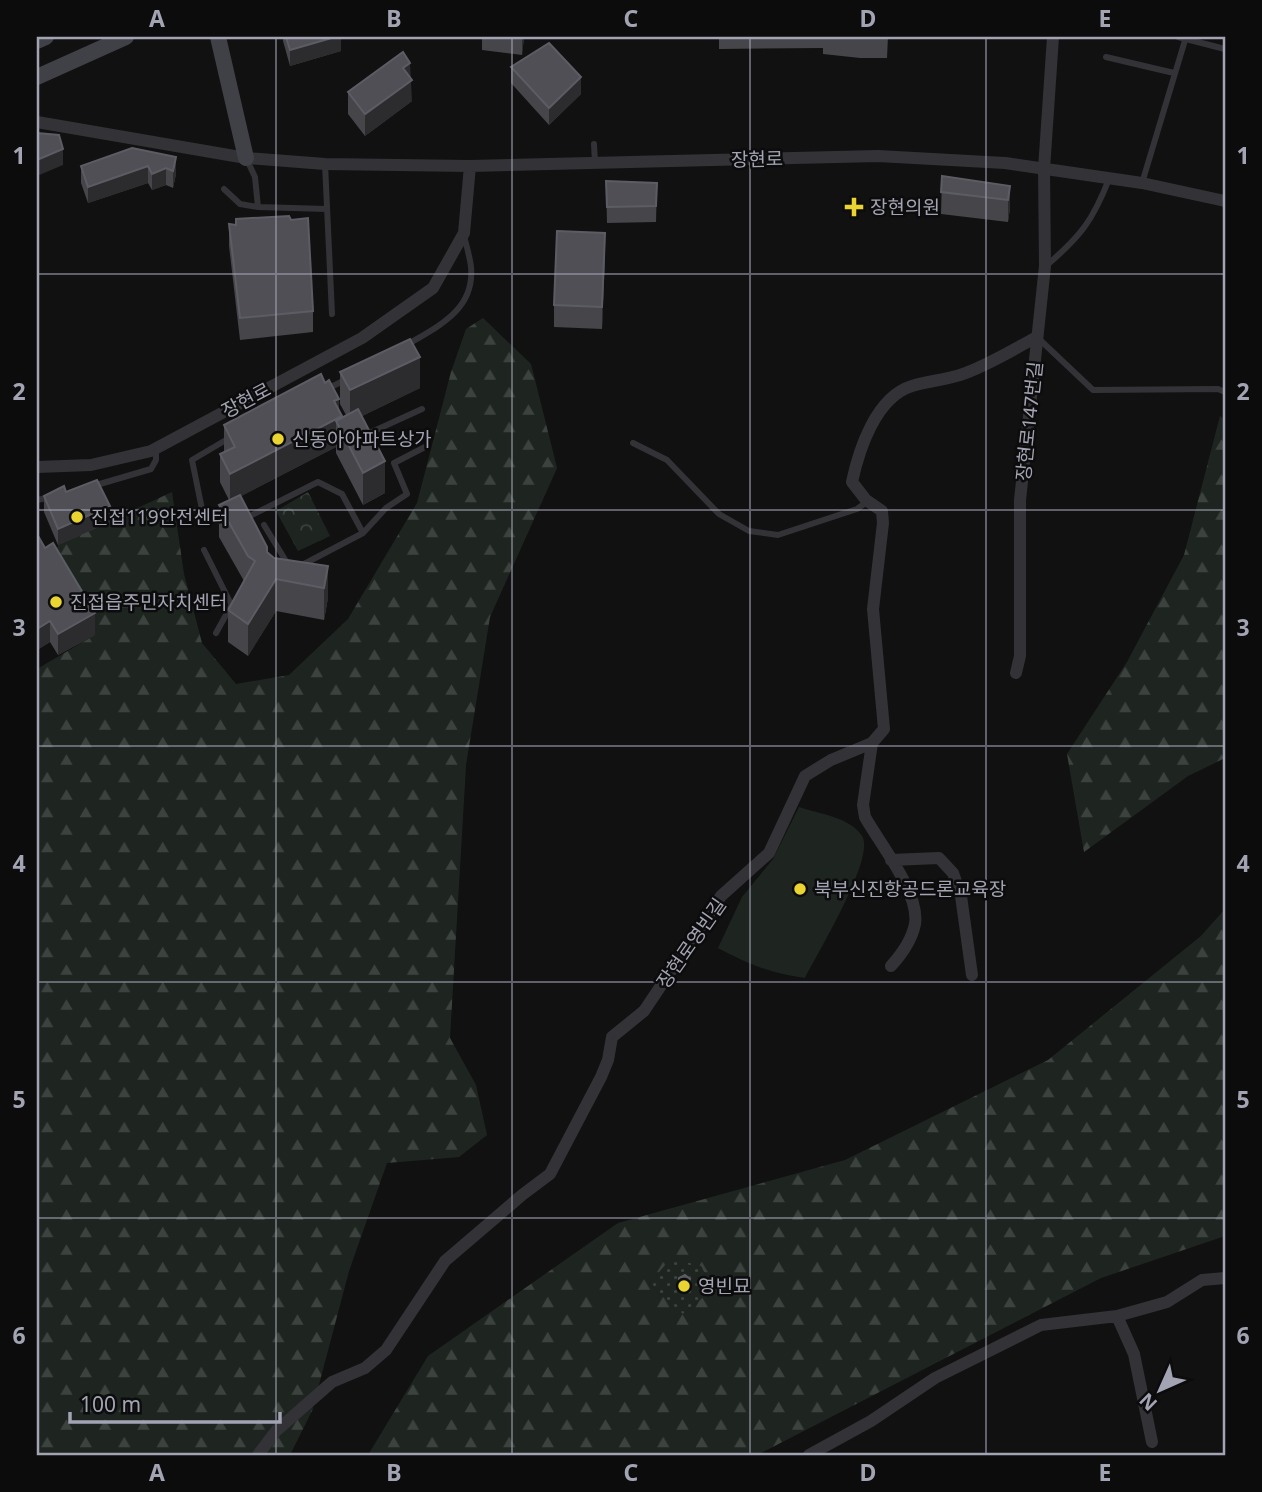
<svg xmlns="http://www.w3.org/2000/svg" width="1262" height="1492" viewBox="0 0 1262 1492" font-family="'Noto Sans','Noto Sans KR',sans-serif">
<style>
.grass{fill:url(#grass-dots)}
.forest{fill:url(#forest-firs);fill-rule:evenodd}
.park{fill:url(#park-crowns)}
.garden{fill:#1e2520}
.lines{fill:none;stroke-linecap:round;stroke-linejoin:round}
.lane{stroke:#333237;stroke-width:6}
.street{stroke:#333237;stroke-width:12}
.secondary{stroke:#404047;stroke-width:16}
.wall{fill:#45454a}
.shaded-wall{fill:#2c2c2f}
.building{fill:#4f4f55;stroke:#5c5d64;stroke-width:2}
.grid{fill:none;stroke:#a3a4b3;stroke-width:2;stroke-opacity:0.55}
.poi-dot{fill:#e9d432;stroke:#0c0c0d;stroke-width:2.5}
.labels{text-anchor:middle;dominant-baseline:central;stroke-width:5;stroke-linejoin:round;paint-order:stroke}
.street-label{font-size:19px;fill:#a3a4b3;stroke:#0c0c0d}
.poi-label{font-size:19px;fill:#a3a4b3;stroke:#0c0c0d;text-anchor:start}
.neatline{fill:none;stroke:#a3a4b3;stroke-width:2.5}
.grid-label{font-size:23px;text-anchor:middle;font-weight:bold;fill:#a3a4b3}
</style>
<defs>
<pattern id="grass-dots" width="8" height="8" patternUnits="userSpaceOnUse" patternTransform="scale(1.75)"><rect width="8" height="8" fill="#1e2520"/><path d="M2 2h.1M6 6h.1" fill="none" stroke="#3c423e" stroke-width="1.8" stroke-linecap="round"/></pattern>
<pattern id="forest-firs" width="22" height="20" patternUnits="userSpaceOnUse" patternTransform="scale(1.75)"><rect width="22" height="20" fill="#1e2520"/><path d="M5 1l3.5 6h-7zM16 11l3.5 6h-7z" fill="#3c423e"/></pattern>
<pattern id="park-crowns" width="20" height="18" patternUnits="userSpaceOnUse" patternTransform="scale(1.75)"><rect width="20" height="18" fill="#1e2520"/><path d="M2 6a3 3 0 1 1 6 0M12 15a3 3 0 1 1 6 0" fill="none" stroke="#3c423e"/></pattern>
</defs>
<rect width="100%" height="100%" fill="#111112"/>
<path class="grass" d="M 671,1257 L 701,1266 L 713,1289 L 682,1315 L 649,1284 Z"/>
<path class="forest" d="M 483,318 L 531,364 L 557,468 L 490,617 L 466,765 L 450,1038 L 476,1085 L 487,1135 L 459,1157 L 387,1163 L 349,1271 L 312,1411 L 290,1455 L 37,1455 L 37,669 L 95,635 L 53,565 L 58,545 L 172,492 L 184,574 L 202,643 L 236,684 L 289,675 L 348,619 L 417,503 L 451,372 L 466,329 Z
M 1220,416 L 1225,420 L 1225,758 L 1188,776 L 1084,852 L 1067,754 L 1127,662 L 1184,555 Z
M 1225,909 L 1225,1236 L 1101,1278 L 757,1455 L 368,1455 L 428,1356 L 618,1223 L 845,1160 L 1048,1060 L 1201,936 ZM 671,1258 L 701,1266 L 713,1289 L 683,1314 L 649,1284 Z"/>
<path class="park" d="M 308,492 L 330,536 L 298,551 L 276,511 Z"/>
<path class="garden" d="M 799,807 C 819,814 850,817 862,836 C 876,857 817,954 805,978 C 770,973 748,964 718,948 L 742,897 L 773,859 Z"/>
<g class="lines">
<path class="lane" d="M 1178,37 L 1225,49
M 1106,57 L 1174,73
M 594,144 L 595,163
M 247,160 L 255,177 L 258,207 L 326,209
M 325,164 L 332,314
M 1142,183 L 1186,37
M 224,189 L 240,204 L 258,207
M 1047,265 C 1081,236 1093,220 1109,179
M 1038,338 L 1093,390 L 1218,389 L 1225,392
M 405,346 C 436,327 475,311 471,267 C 470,257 466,245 464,235
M 325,390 L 347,379
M 365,435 L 422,409
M 633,443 L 667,460 L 719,514 L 749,531 L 778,535 L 857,509 L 867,502
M 93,486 L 151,469 L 156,460 L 156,449
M 37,500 L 52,497
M 244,519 L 318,482 L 342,494 L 363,533 L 302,565
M 227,522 L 204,519 L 192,460 L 231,437
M 264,525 L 289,566
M 363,533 L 386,508 L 407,494 L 394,463 L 425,447
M 204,550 L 231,604
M 216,633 L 232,604"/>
<path class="street" d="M 37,122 L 246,158 L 325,164 L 470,166 L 878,156 L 1005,163 L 1142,183 L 1225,201
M 37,467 L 91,465 L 151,451 L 362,338 L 433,288 L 464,233 L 470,166
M 1016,673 L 1020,656 L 1020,500 L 1045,266 L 1044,169 L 1053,37
M 872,743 L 863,805 L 865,817 C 880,844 920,893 915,924 C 912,939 901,955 891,966
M 891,860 L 939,858 L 953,873 L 961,896 L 972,975
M 1117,1316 L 1134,1354 L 1152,1442
M 258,1455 L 276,1431 L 332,1382 L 365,1368 L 386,1350 L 445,1261 L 522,1195 L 550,1174 L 601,1077 L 608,1060 L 612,1037 L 644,1011 L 721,896 L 769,853 L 805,776 L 831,760 L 872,743 L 884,729 L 873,609 L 883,523 L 882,511 L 866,500 L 852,482 C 859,449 876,397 912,386 C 928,381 944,380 960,375 C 987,366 1012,350 1037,337
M 809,1455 L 871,1421 L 935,1378 L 1041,1325 L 1117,1316 L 1167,1302 L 1202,1280 L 1225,1278"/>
<path class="secondary" d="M 218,37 L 246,158
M 37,41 L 46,37
M 37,77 L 126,37"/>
</g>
<path class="wall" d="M 283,37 L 341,37 L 341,51 L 290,66 L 283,41 Z
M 482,37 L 524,37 L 522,55 L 482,50 Z
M 719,37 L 888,37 L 887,58 L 860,58 L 823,54 L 823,48 L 719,49 Z
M 511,67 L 581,94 L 549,125 L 511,83 Z
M 348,92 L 412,101 L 365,136 L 348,114 Z
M 176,157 L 176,174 L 173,188 L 166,185 L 152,190 L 148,183 L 88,203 L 81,183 L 81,166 Z
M 942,176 L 1010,186 L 1010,208 L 1008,222 L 941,214 Z
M 606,181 L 657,183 L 656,222 L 607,223 Z
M 229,224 L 313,311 L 313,332 L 240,340 L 229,246 Z
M 605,255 L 602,329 L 554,327 L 554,305 Z
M 340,372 L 420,388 L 362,416 L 385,493 L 363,505 L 336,453 L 336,447 L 241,496 L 267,553 L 274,558 L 328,566 L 328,598 L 324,620 L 276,611 L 248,656 L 228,642 L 228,610 L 244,581 L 219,537 L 219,505 L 229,500 L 220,482 L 220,454 L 224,452 L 224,425 L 339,411 L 342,417 L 346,415 L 340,404 Z
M 66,492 L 110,522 L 58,545 L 44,512 L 44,496 Z
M 37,534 L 95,635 L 58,655 L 50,642 L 37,650 Z
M 679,1278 L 690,1284 L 687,1291 L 679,1290 Z"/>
<path class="shaded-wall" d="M 335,37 L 341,37 L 341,51 L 290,66 L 290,50 Z
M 522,37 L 524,37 L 522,55 Z
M 410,63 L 412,101 L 365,136 L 365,114 L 403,68 Z
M 581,77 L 581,94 L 549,125 L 549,108 Z
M 63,149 L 63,165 L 37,176 L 37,160 Z
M 176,157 L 176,174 L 173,188 L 173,171 Z
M 148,166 L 148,183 L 88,203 L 88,187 Z
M 166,168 L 166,185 L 152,190 L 152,174 Z
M 1010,186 L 1010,208 L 1008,222 L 1008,200 Z
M 605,233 L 605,255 L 602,329 L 602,307 Z
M 420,357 L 420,388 L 350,422 L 350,390 Z
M 339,399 L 339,418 L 342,416 L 342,432 L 336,421 L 336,447 L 230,502 L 230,474 L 334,401 Z
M 385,461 L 385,493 L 363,505 L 363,473 Z
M 110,506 L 110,522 L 58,545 L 58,529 Z
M 328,566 L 328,598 L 324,620 L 324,588 Z
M 276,579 L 276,611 L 248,656 L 248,624 Z
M 95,613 L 95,635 L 58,655 L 58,634 Z
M 50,621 L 50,642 L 37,650 L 37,629 Z"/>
<path class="building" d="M 286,37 L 335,37 L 290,50 Z
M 549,43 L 581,77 L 549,108 L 511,67 Z
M 403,52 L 410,63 L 403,68 L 412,80 L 365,114 L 348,92 Z
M 37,133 L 59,135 L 63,149 L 37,160 Z
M 132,148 L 176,157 L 173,171 L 166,168 L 152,174 L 148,166 L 88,187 L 81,166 Z
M 942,176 L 1010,186 L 1008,200 L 941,192 Z
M 606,181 L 657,183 L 656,206 L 607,207 Z
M 289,216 L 291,220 L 308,218 L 313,311 L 240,318 L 229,224 L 236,225 L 236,219 Z
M 557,231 L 605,233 L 602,307 L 554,305 Z
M 410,339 L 420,357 L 350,390 L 340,372 Z
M 321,374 L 325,383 L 329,380 L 339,399 L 334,401 L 342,416 L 230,474 L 220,454 L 235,447 L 224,425 Z
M 358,409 L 385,461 L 363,473 L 336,421 Z
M 97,480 L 110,506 L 58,529 L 44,496 L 64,486 L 66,492 Z
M 240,495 L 267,547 L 267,552 L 274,558 L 328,566 L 324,588 L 276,579 L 248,624 L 228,610 L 255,561 L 248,556 L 219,505 Z
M 37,534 L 45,548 L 53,543 L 95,613 L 58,634 L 50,621 L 37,629 Z
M 685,1275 L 690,1279 L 687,1286 L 679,1284 L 679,1278 Z"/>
<path class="grid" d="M 276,37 L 276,1455M 512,37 L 512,1455M 750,37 L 750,1455M 986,37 L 986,1455M 37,274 L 1225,274M 37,510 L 1225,510M 37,746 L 1225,746M 37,982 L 1225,982M 37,1218 L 1225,1218"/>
<g class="poi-dot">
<path d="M850.5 196.5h7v7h7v7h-7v7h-7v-7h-7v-7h7z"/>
<circle cx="278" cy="439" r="7"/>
<circle cx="77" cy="517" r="7"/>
<circle cx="56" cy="602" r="7"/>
<circle cx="800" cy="889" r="7"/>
<circle cx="684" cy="1286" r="7"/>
</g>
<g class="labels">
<g class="street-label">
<text transform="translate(757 159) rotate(-1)">장현로</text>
<text transform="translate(246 400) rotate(-28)">장현로</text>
<text transform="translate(1029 421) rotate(-84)">장현로147번길</text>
<text transform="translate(691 943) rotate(-55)">장현로영빈길</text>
</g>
<g class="poi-label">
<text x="870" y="207">장현의원</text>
<text x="292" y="439">신동아아파트상가</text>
<text x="91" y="517">진접119안전센터</text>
<text x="70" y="602">진접읍주민자치센터</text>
<text x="814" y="889">북부신진항공드론교육장</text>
<text x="698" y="1286">영빈묘</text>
</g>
</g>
<rect width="1262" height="1492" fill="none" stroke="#0c0c0d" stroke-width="77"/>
<g transform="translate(1160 1390) rotate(225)" stroke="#0c0c0d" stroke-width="5" paint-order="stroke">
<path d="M0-5L12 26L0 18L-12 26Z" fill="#a3a4b3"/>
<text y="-10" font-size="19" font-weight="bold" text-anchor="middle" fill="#a3a4b3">N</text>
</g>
<path d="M70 1412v10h210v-10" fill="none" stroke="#a3a4b3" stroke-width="3.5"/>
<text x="80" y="1412" font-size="21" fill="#a3a4b3" stroke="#0c0c0d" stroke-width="5" paint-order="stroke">100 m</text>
<rect x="38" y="38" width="1186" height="1416" class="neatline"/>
<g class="grid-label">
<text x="157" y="27">A</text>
<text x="394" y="27">B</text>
<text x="631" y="27">C</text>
<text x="868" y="27">D</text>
<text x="1105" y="27">E</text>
<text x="19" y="164">1</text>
<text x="1243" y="164">1</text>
<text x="19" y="400">2</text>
<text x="1243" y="400">2</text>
<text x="19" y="636">3</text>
<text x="1243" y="636">3</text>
<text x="19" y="872">4</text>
<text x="1243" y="872">4</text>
<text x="19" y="1108">5</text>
<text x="1243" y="1108">5</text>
<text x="19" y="1344">6</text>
<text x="1243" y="1344">6</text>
<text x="157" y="1481">A</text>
<text x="394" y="1481">B</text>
<text x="631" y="1481">C</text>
<text x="868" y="1481">D</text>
<text x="1105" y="1481">E</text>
</g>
</svg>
